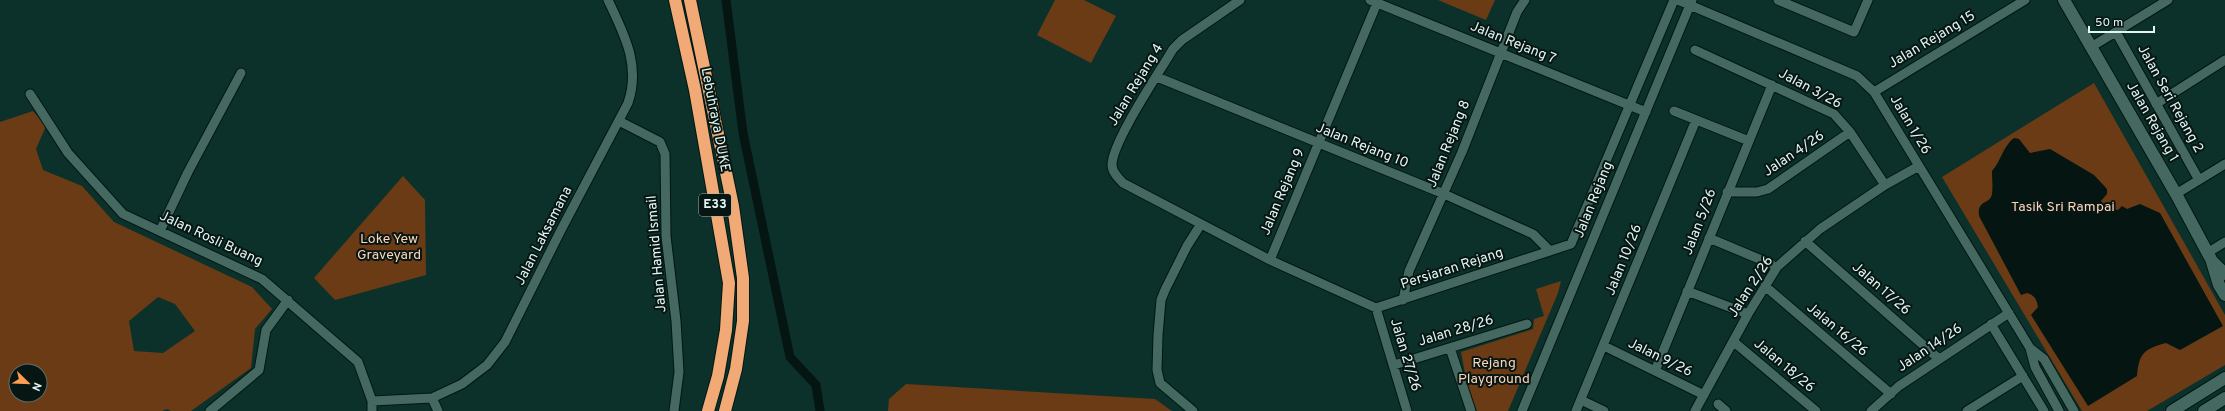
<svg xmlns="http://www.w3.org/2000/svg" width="2225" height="411" viewBox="0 0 2225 411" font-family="Overpass,sans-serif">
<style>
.green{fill:#6a3b15;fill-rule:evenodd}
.water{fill:#051511}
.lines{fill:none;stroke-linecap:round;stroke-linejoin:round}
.canal{stroke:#051511;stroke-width:9}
.street-casing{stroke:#001713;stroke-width:11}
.secondary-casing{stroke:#001713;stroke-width:14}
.highway-casing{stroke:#001713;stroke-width:14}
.street{stroke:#456961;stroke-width:9}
.secondary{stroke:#456961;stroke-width:12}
.highway{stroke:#f1a976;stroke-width:12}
.labels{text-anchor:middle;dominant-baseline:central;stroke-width:4;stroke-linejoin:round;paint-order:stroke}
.shield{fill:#071613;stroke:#a0b3ae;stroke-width:1}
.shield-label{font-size:13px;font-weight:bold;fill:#e2f6f1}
.street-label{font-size:14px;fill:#e2f6f1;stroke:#071613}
.park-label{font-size:14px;fill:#fed5ba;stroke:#071613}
</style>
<rect width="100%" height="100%" fill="#0c312a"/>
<path class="green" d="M 1055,0 L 1084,0 L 1116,16 L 1091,63 L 1037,35 Z
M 1438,0 L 1495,0 L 1486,20 Z
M 2094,83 L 2225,315 L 2225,365 L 2147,411 L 2082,411 L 1942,177 Z
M 33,111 L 46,126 L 36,149 L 43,170 L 82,186 L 114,222 L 252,287 L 272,309 L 255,329 L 251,368 L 191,411 L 171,411 L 167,409 L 162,411 L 0,411 L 0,122 ZM 158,297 L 175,304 L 195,331 L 163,353 L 134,351 L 129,321 ZM 16,371 L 40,371 L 40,395 L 16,395 Z
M 403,176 L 425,200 L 426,275 L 335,300 L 314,278 Z
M 1561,281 L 1558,293 L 1508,411 L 1477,411 L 1468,389 L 1461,352 L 1533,329 L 1534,319 L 1544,316 L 1536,289 Z
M 906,384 L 1155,399 L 1172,411 L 888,411 L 889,399 Z"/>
<path class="water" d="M 2014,138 L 2019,139 L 2030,153 L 2050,149 L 2094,175 L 2107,189 L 2107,194 L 2101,201 L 2106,208 L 2118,210 L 2122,206 L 2127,209 L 2140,204 L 2160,213 L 2223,326 L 2180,350 L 2166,343 C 2144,349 2139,353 2137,376 L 2088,406 L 2031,315 L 2038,307 C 2037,299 2034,295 2027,293 L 2021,295 L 1979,216 C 1977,199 1990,205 1992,194 C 1993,187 1992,178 1992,171 C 2001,161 2003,146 2014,138 Z"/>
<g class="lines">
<path class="canal" d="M 726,0 L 743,133 L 790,357 L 816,385 L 820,411"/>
<g class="street-casing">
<path id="street" d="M 1240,0 L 1182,40 L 1173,49 C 1159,73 1112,142 1112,165 C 1112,172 1118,178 1123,183 L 1270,260 L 1376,308 L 1571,244 L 1674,0
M 1370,0 L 1646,112
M 1678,0 L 1857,76 L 1874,92 L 2030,348 L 2035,367 L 2059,411
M 1778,0 L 1854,32 L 1868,0
M 2116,32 L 2199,180
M 2091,47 L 2168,0
M 1695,50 L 1834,114 L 1850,132 L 1885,185
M 1157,77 L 1444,194 L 1533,234 L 1550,251
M 1874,92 L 2025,0
M 30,94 L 68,153 L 123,214 L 262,279 L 358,362 L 372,401 L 372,411
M 2156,104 L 2225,60
M 1674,111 L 1749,141
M 619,121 L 660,142 L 665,154 L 666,236 L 676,321 L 679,372 L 674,411
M 1727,192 L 1757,192 L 1768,189 L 1850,132
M 2176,194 L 2225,164
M 160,231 L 188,172 L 241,73
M 1709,238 L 1771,264
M 1805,241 L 1938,358
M 2207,253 L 2225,242
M 1270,260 L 1377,3
M 1765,286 L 1891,394
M 1687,291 L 1748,314
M 1403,300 L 1409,271 L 1462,152 L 1517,12 L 1525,0
M 1376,308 L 1407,411
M 1991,324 L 2044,411
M 1734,342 L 1816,411
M 1604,346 L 1704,395
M 1450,348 L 1471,411
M 2030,348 L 2044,359 L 2074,411
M 1394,365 L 1527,324
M 1655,371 L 1772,85
M 432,398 L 438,411
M 1581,400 L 1604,411
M 372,401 L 432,398 L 462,384 L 487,365 L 505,342 L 561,230 L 628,103 C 641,65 624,34 608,0
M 1718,404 L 1726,411
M 210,411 L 259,370 L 266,330 L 288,300
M 1193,411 L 1160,383 L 1157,370 L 1158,335 L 1161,300 L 1165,290 L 1187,246 L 1201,224
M 1522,411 L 1692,0
M 1576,411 L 1696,120
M 1695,411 L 1748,314 L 1777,267 L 1820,229 L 1885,185 L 1919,166
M 1871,411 L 1899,386 L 2009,313
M 1967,411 L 2023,376"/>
</g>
<g class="secondary-casing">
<path id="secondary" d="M 2064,0 L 2176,194 L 2212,261 L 2225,274
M 2212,262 L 2219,285 L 2225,295
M 2172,411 L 2225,378
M 2204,411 L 2225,398"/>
</g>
<g class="highway-casing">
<path id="highway" d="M 675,0 L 695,90 L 729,283 L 726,330 L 718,376 L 708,411
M 690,0 L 733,206 L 743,278 L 743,321 L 736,369 L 725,411"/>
</g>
<use href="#street" class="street"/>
<use href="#secondary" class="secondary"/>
<use href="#highway" class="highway"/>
</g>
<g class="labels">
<rect class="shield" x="699" y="194" width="32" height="22" rx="3"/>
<g class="shield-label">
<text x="715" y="205">E33</text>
</g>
<g class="street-label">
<text transform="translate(1932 40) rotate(-31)">Jalan Rejang 15</text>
<text transform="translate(1513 43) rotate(22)">Jalan Rejang 7</text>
<text transform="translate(1136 85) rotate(-59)">Jalan Rejang 4</text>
<text transform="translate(1810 89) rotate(28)">Jalan 3/26</text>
<text transform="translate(2170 99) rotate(61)">Jalan Seri Rejang 2</text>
<text transform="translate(715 120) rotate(79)">Lebuhraya DUKE</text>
<text transform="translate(2152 122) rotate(60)">Jalan Rejang 1</text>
<text transform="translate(1910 125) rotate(59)">Jalan 1/26</text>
<text transform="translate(1449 144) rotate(-68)">Jalan Rejang 8</text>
<text transform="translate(1362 146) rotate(22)">Jalan Rejang 10</text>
<text transform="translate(1794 154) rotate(-34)">Jalan 4/26</text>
<text transform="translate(1283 192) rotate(-67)">Jalan Rejang 9</text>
<text transform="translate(1594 200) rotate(-68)">Jalan Rejang</text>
<text transform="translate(1700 222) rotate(-69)">Jalan 5/26</text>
<text transform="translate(544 236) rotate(-63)">Jalan Laksamana</text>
<text transform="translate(211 239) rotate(25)">Jalan Rosli Buang</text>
<text transform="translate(657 254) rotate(-95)">Jalan Hamid Ismail</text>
<text transform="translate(1624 260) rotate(-68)">Jalan 10/26</text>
<text transform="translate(1452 269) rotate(-18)">Persiaran Rejang</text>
<text transform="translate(1751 287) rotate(-57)">Jalan 2/26</text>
<text transform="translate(1881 289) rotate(41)">Jalan 17/26</text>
<text transform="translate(1837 330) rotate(40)">Jalan 16/26</text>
<text transform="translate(1456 331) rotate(-17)">Jalan 28/26</text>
<text transform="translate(1930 348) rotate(-34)">Jalan 14/26</text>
<text transform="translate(1405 355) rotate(73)">Jalan 27/26</text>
<text transform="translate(1660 358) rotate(26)">Jalan 9/26</text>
<text transform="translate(1784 366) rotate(40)">Jalan 18/26</text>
</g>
<g class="park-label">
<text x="2063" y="207">Tasik Sri Rampai</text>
<text x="389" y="239">Loke Yew<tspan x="389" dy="16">Graveyard</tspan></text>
<text x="1494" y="363">Rejang<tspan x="1494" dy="16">Playground</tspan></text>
</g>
</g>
<g transform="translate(28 383) rotate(113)"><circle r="19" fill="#071613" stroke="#5f706c"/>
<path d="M0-3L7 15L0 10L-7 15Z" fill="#fc9d54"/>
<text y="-6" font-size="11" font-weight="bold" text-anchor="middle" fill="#e2f6f1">N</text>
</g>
<path d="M2089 26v6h65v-6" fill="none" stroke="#e2f6f1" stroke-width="2"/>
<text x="2095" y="26" font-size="12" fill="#e2f6f1" stroke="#071613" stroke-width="3" paint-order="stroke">50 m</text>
</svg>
